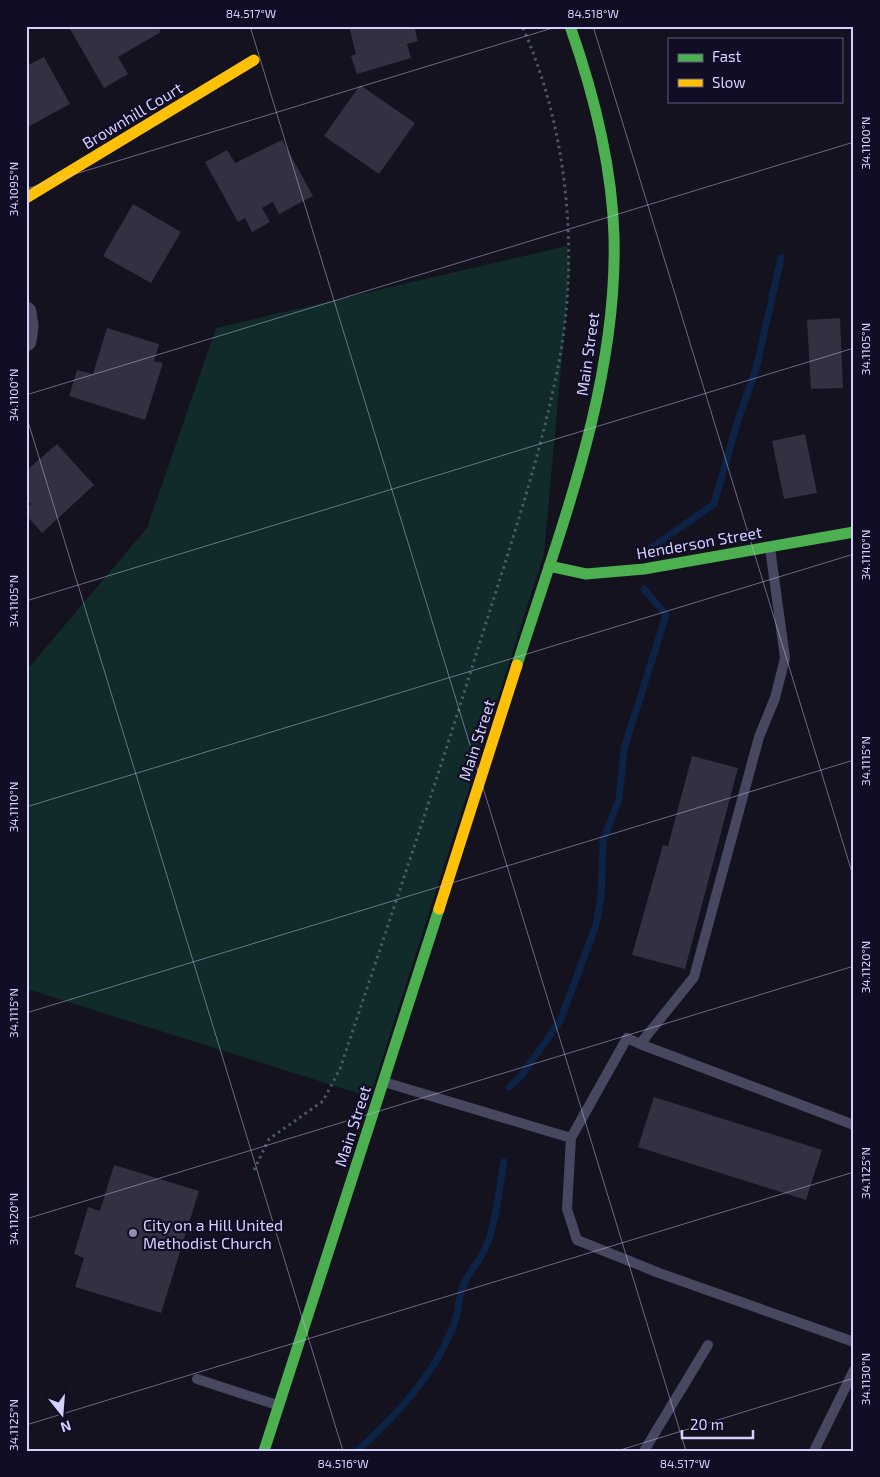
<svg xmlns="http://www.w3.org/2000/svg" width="880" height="1477" viewBox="0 0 880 1477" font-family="'Exo 2',sans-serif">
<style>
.green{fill:#112a2a}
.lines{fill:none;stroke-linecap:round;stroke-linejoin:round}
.stream{stroke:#0c2346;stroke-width:7}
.building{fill:#323041}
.path{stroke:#495967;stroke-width:3;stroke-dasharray:2.5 4;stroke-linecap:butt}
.lane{stroke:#474760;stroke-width:10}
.street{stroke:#474760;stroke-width:21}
.fast{stroke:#4caf50;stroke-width:11}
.slow{stroke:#ffc107;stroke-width:11}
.ticks{fill:none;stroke:#d4d0ff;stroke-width:1;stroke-opacity:0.45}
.poi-dot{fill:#918eb1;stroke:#100d24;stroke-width:2}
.labels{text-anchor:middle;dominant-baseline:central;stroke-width:4.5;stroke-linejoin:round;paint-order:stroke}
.street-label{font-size:16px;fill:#d4d0ff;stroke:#100d24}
.poi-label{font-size:16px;fill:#d4d0ff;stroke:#100d24;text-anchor:start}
.neatline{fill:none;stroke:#d4d0ff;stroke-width:2}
.ticks-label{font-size:12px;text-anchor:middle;fill:#d4d0ff}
</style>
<rect width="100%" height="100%" fill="#14121f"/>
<path class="green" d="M 567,246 L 570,270 L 544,554 L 370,1097 L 30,990 L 26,999 L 26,671 L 147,528 L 216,328 Z"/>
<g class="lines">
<path class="stream" d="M 651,548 L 714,504 L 737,423 L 756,369 L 781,258
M 509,1087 L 521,1076 L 560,1021 L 596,925 L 601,896 L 603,841 L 619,799 L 624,749 L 666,615 L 644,589
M 357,1451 C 397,1415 437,1372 455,1321 C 459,1309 458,1295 464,1284 C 469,1272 478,1263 484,1251 C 496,1226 499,1189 504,1162"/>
</g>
<path class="building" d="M 76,26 L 157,26 L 161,32 L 118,57 L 128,74 L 104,88 L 70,29 Z
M 349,26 L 414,26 L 418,41 L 407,44 L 411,58 L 357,74 L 351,56 L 356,54 Z
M 44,57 L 70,104 L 26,128 L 26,66 Z
M 360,85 L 415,123 L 379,174 L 324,136 Z
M 282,140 L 313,196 L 279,214 L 273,202 L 262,208 L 270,222 L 252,232 L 245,218 L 238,222 L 205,162 L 227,150 L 235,163 Z
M 133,204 L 181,232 L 151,283 L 103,256 Z
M 840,318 L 843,388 L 811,389 L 807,320 Z
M 107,328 L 159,344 L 154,361 L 163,363 L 145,420 L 69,396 L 77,370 L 93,374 Z
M 805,434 L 817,493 L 784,499 L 772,441 Z
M 57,444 L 94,485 L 42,533 L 26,515 L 26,508 L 31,504 L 26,499 L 26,471 Z
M 692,756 L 738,768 L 685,969 L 632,955 L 663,845 L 668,846 Z
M 654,1097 L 822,1150 L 806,1200 L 638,1147 Z
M 114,1165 L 199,1191 L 161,1313 L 75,1287 L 84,1258 L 74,1254 L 88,1207 L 100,1211 Z"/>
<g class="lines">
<path class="path" d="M 254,1170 L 269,1139 L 323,1101 L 340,1069 C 387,928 435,787 479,645 C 508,553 539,462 558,367 C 580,257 568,128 522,26"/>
<path class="lane" d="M 640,1044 L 694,977 L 759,737 L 775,698 L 785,658 L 770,548
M 384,1082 L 571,1138
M 854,1125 L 640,1044 L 627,1038 L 571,1138 L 567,1209 L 577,1240 L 659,1273 L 854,1342
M 197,1379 L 277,1405
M 644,1451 L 708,1345
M 814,1451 L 854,1370"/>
<path class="street" d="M 26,312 L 28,326 L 26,341"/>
<path class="fast" d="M 549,566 L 586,574 L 644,569 L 854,532
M 517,665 C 561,527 618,383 614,236 C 612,164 594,94 570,26
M 264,1451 L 439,909"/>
<path class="slow" d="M 26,198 L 254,60
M 439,909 L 517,665"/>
</g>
<path class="ticks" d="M 250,26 L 686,1451M 593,26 L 854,879M 26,189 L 559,26M 26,395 L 854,142M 26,415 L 343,1451M 26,601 L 854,348M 26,807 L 854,554M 26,1013 L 854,760M 26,1219 L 854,966M 26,1425 L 854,1172M 617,1451 L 854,1378"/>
<circle class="poi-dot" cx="133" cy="1233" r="5"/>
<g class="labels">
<g class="street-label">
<text transform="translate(132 115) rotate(-31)">Brownhill Court</text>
<text transform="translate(587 354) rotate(-82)">Main Street</text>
<text transform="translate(699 542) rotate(-10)">Henderson Street</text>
<text transform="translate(476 740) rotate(-72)">Main Street</text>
<text transform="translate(352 1126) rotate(-72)">Main Street</text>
</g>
<g class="poi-label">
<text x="143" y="1224">City on a Hill United<tspan x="143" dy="18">Methodist Church</tspan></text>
</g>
</g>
<rect width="880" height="1477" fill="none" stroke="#100d24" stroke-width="55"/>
<rect x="668" y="38" width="175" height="65" fill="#100d24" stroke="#5e5b7c"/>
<rect x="678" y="54" width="25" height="8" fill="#4caf50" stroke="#5e5b7c"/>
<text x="712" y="62" font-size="15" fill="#d4d0ff">Fast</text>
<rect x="678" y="79" width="25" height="8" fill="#ffc107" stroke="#5e5b7c"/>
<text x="712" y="88" font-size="15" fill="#d4d0ff">Slow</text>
<g transform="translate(62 1414) rotate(163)" stroke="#100d24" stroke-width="4" paint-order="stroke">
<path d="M0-4L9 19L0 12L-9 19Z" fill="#d4d0ff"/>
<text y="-8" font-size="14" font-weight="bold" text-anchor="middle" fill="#d4d0ff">N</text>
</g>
<path d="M682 1430v8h71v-8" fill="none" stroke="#d4d0ff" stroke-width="2.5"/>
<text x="690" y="1430" font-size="15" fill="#d4d0ff" stroke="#100d24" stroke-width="4" paint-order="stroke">20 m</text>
<rect x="28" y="28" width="824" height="1422" class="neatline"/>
<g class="ticks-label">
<text x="251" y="18">84.517°W</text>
<text x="593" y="18">84.518°W</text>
<text transform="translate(866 143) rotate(-90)" y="4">34.1100°N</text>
<text transform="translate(14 189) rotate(-90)" y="4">34.1095°N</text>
<text transform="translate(866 349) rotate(-90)" y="4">34.1105°N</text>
<text transform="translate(14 395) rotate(-90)" y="4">34.1100°N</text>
<text transform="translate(866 555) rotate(-90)" y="4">34.1110°N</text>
<text transform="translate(14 601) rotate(-90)" y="4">34.1105°N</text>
<text transform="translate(866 761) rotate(-90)" y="4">34.1115°N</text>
<text transform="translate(14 807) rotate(-90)" y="4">34.1110°N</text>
<text transform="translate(866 967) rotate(-90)" y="4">34.1120°N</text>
<text transform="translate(14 1013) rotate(-90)" y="4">34.1115°N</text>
<text transform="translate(866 1173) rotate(-90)" y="4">34.1125°N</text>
<text transform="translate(14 1219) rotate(-90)" y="4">34.1120°N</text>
<text transform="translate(866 1379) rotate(-90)" y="4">34.1130°N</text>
<text transform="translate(14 1425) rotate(-90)" y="4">34.1125°N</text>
<text x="343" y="1468">84.516°W</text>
<text x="685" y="1468">84.517°W</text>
</g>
</svg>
